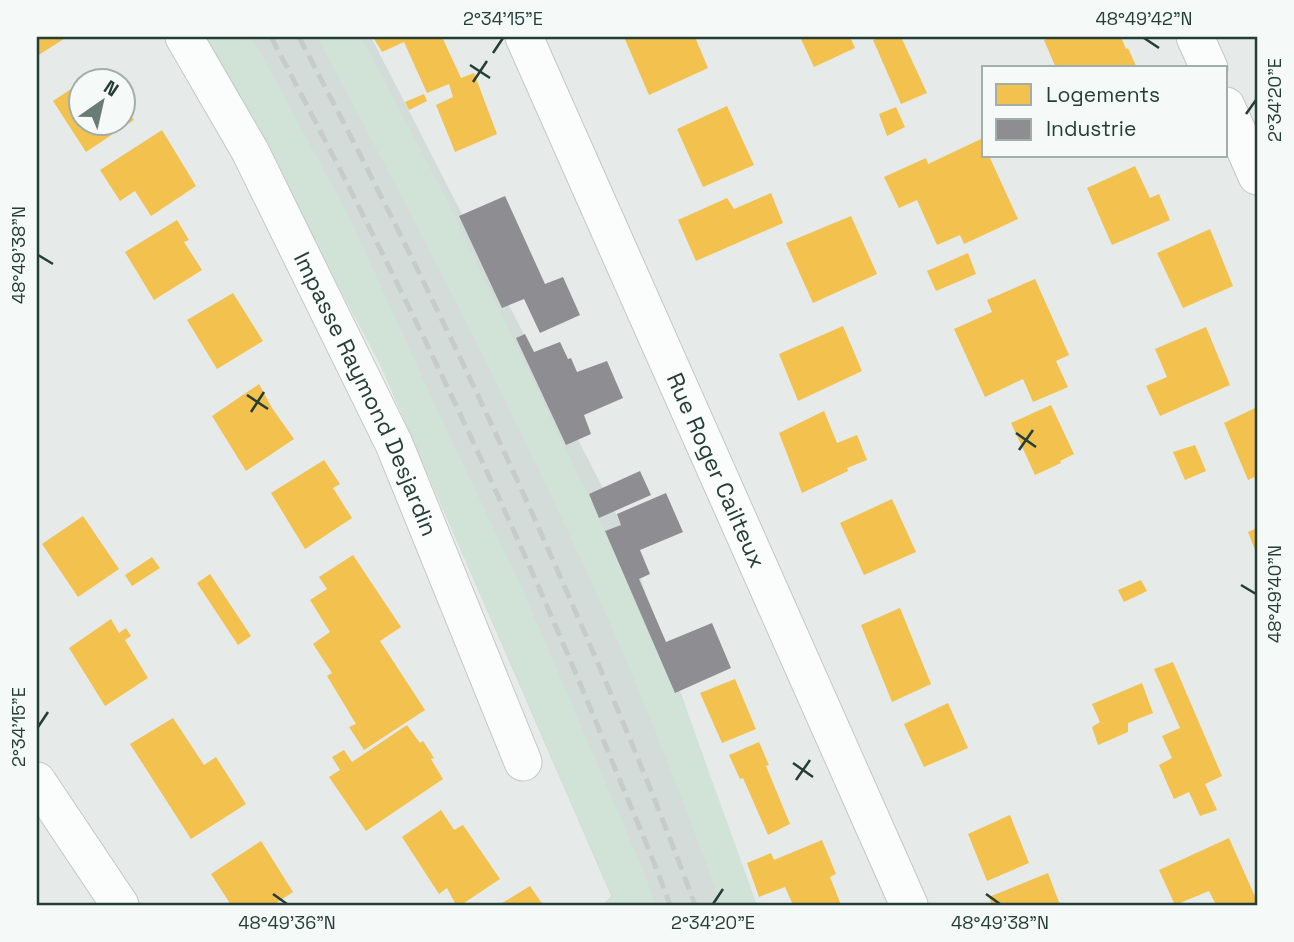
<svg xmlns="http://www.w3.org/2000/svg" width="1294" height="942" viewBox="0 0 1294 942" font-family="'Space Grotesk',sans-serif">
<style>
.built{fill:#d4dcd9}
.green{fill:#d0e3d6}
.homes{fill:#f2c14e}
.industry{fill:#8d8d92}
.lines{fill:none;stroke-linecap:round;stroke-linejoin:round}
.street-casing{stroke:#c3c8c6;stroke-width:39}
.street{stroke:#fbfcfc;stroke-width:37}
.rail{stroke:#c7ccca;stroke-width:5;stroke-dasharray:14 7;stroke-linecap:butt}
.ticks{fill:none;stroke:#243e37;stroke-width:2.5}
.labels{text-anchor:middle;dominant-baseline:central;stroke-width:7;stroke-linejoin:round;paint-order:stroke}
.street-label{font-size:23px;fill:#243e37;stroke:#f5f9f7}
.neatline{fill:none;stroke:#243e37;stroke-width:2.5}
.ticks-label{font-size:18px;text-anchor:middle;fill:#243e37}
</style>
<rect width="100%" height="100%" fill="#e6ebe9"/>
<path class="built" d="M 204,37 L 371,37 L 622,525 L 755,905 L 615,905 L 379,362 Z"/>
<path class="green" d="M 203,37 L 252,37 L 350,219 L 446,429 L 522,588 L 644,873 L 656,905 L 602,905 L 612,895 L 379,362 L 234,91 Z
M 317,37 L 361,37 L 446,198 L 593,506 L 687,711 L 757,905 L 721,905 C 689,816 655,726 617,639 C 526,434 423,234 317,37 Z"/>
<path class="homes" d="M 37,37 L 67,37 L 37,56 Z
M 373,37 L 442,37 L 461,78 L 474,73 L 497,134 L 455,152 L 436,105 L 453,97 L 449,84 L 427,93 L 404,42 L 382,52 Z
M 624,37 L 695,37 L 708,68 L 649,95 Z
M 800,37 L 850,37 L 855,48 L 814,67 Z
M 881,37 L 901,37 L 927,93 L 901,104 L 873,40 Z
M 1051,37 L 1121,37 L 1126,49 L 1128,48 L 1137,68 L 1056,68 L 1044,40 Z
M 103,69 L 109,80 L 85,80 Z
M 80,83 L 80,122 L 122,122 L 122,101 L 134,120 L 86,152 L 53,101 Z
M 424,94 L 427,101 L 409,110 L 405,102 Z
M 727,106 L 754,165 L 703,187 L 677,129 Z
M 896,107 L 905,127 L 887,136 L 879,114 Z
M 162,130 L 196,186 L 151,216 L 135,191 L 120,201 L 100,170 Z
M 981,139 L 984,146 L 984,156 L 989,156 L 1018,219 L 964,244 L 960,235 L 937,245 L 917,200 L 899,208 L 884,177 L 926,158 L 928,164 Z
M 1135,166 L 1150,198 L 1159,194 L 1170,220 L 1112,245 L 1087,188 Z
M 771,193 L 783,223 L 696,261 L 678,220 L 727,198 L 734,209 Z
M 851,216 L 877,274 L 813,303 L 786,243 Z
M 177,220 L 189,240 L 184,242 L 202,270 L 154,300 L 125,252 Z
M 1210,229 L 1233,286 L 1183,308 L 1157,253 Z
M 968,253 L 976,274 L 936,291 L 927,271 Z
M 1035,279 L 1069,355 L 1056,361 L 1068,387 L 1033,402 L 1023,379 L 985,397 L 954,329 L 992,312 L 987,300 Z
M 233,293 L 263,341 L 217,369 L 187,320 Z
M 843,326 L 862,371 L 798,401 L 779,354 Z
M 1206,327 L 1230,385 L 1160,416 L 1146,386 L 1167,377 L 1155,349 Z
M 259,384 L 272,408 L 294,439 L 246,471 L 212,416 Z
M 1051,405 L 1074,454 L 1060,461 L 1061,463 L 1035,475 L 1011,423 Z
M 1257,407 L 1257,476 L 1248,480 L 1224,423 Z
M 824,411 L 837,443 L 857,435 L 867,460 L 847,468 L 848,471 L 802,493 L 779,433 Z
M 1195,445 L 1206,471 L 1185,480 L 1173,452 Z
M 324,460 L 340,484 L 333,488 L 352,518 L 305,549 L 271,493 Z
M 892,499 L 916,552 L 864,575 L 840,523 Z
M 83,516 L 119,569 L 78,597 L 42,544 Z
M 1257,528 L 1257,555 L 1248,532 Z
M 353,555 L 401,627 L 380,641 L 425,710 L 364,750 L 349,727 L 356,724 L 327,676 L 332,673 L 313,644 L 330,632 L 310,600 L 327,589 L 319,577 Z
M 152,557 L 160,568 L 132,586 L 125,575 Z
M 210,574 L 251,636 L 238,645 L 197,583 Z
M 1141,580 L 1147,591 L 1124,602 L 1118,590 Z
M 900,608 L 931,684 L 892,702 L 861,625 Z
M 111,619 L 119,633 L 126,628 L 131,636 L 125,640 L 148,678 L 105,706 L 69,648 Z
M 1173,662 L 1222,776 L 1205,784 L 1217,810 L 1200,816 L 1189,792 L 1174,799 L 1159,765 L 1172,758 L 1162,736 L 1180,728 L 1154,669 Z
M 735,679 L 756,729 L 722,743 L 700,693 Z
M 1142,683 L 1153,713 L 1128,723 L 1128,732 L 1098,745 L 1092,727 L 1100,722 L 1092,704 Z
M 948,703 L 968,748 L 924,767 L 904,724 Z
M 173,718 L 204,765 L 216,757 L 246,804 L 191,839 L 130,744 Z
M 407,725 L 420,743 L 423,741 L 434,758 L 431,759 L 443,779 L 366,831 L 329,777 L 340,770 L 332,757 L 344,750 L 352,762 Z
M 759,742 L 769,765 L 766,766 L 790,824 L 768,835 L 743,778 L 740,779 L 729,755 Z
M 441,810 L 454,830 L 463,825 L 500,879 L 461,905 L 456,905 L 447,888 L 439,894 L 402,837 Z
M 1010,815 L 1029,863 L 987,881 L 968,834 Z
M 1229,838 L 1257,901 L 1257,905 L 1216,905 L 1209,891 L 1175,905 L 1159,870 Z
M 822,840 L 836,874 L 830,877 L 841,905 L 793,905 L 785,887 L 759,897 L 747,863 L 771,853 L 774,860 Z
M 261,841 L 293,892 L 273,905 L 231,905 L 211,874 Z
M 1048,873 L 1060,905 L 992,905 L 989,897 Z
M 530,886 L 543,905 L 499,905 Z"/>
<path class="industry" d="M 505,196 L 545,284 L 563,277 L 580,315 L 540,333 L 524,299 L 502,308 L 459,216 Z
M 525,334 L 534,352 L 560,342 L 568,359 L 571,358 L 577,372 L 607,361 L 623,398 L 584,415 L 591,434 L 566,445 L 516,338 Z
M 640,471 L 651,495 L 599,518 L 589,494 Z
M 666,493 L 683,532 L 640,550 L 650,574 L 639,579 L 666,642 L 712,623 L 731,668 L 675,693 L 605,531 L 621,525 L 617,514 Z"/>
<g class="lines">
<g class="street-casing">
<g id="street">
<path id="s1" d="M 184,37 L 250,151 L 394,444 L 523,762"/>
<path id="s2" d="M 524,37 L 909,905"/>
<path d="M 1195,37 L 1209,68"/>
<path d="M 1226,106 L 1257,176"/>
<path d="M 37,781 L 120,905"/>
</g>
</g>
<use href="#street" class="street"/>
<path class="rail" d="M 271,37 C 394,269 508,505 607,749 C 628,801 651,852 670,905
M 299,37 C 397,223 489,412 573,606 C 616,704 658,804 695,905"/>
</g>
<path class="ticks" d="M 1144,38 L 1159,48M 493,53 L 503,38M 470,65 L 490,78M 473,82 L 487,61M 1246,114 L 1256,100M 38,255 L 53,264M 247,395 L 268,409M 251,412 L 264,392M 1016,433 L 1036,447M 1019,450 L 1033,430M 1241,585 L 1256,594M 38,727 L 48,712M 793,763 L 813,777M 796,780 L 810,760M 273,894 L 287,904M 986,894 L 1000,904M 713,904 L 723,889"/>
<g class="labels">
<g class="street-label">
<text stroke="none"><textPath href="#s1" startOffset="401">Impasse Raymond Desjardin</textPath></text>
<text stroke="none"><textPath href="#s2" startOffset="474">Rue Roger Cailteux</textPath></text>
</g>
</g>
<rect width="1294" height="942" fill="none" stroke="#f5f9f7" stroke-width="77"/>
<rect x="982" y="66" width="245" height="91" fill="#f5f9f7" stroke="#a1aeaa" stroke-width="2"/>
<rect x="996" y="84" width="35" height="21" fill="#f2c14e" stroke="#a1aeaa" stroke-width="2"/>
<text x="1046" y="102" font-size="21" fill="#243e37">Logements</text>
<rect x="996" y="119" width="35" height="21" fill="#8d8d92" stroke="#a1aeaa" stroke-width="2"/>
<text x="1046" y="136" font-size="21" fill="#243e37">Industrie</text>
<g transform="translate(102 102) rotate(34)"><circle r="33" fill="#f5f9f7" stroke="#a1aeaa" stroke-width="2"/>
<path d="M0-5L12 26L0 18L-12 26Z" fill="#687b75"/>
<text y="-10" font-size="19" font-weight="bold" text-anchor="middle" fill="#243e37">N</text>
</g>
<rect x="38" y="38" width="1218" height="866" class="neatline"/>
<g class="ticks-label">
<text x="503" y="25">2°34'15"E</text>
<text x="1144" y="25">48°49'42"N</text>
<text transform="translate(1275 100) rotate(-90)" y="6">2°34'20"E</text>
<text transform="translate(19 255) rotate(-90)" y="6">48°49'38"N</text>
<text transform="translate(1275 594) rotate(-90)" y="6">48°49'40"N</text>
<text transform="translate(19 727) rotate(-90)" y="6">2°34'15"E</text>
<text x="287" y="929">48°49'36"N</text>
<text x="713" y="929">2°34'20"E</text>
<text x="1000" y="929">48°49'38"N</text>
</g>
</svg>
